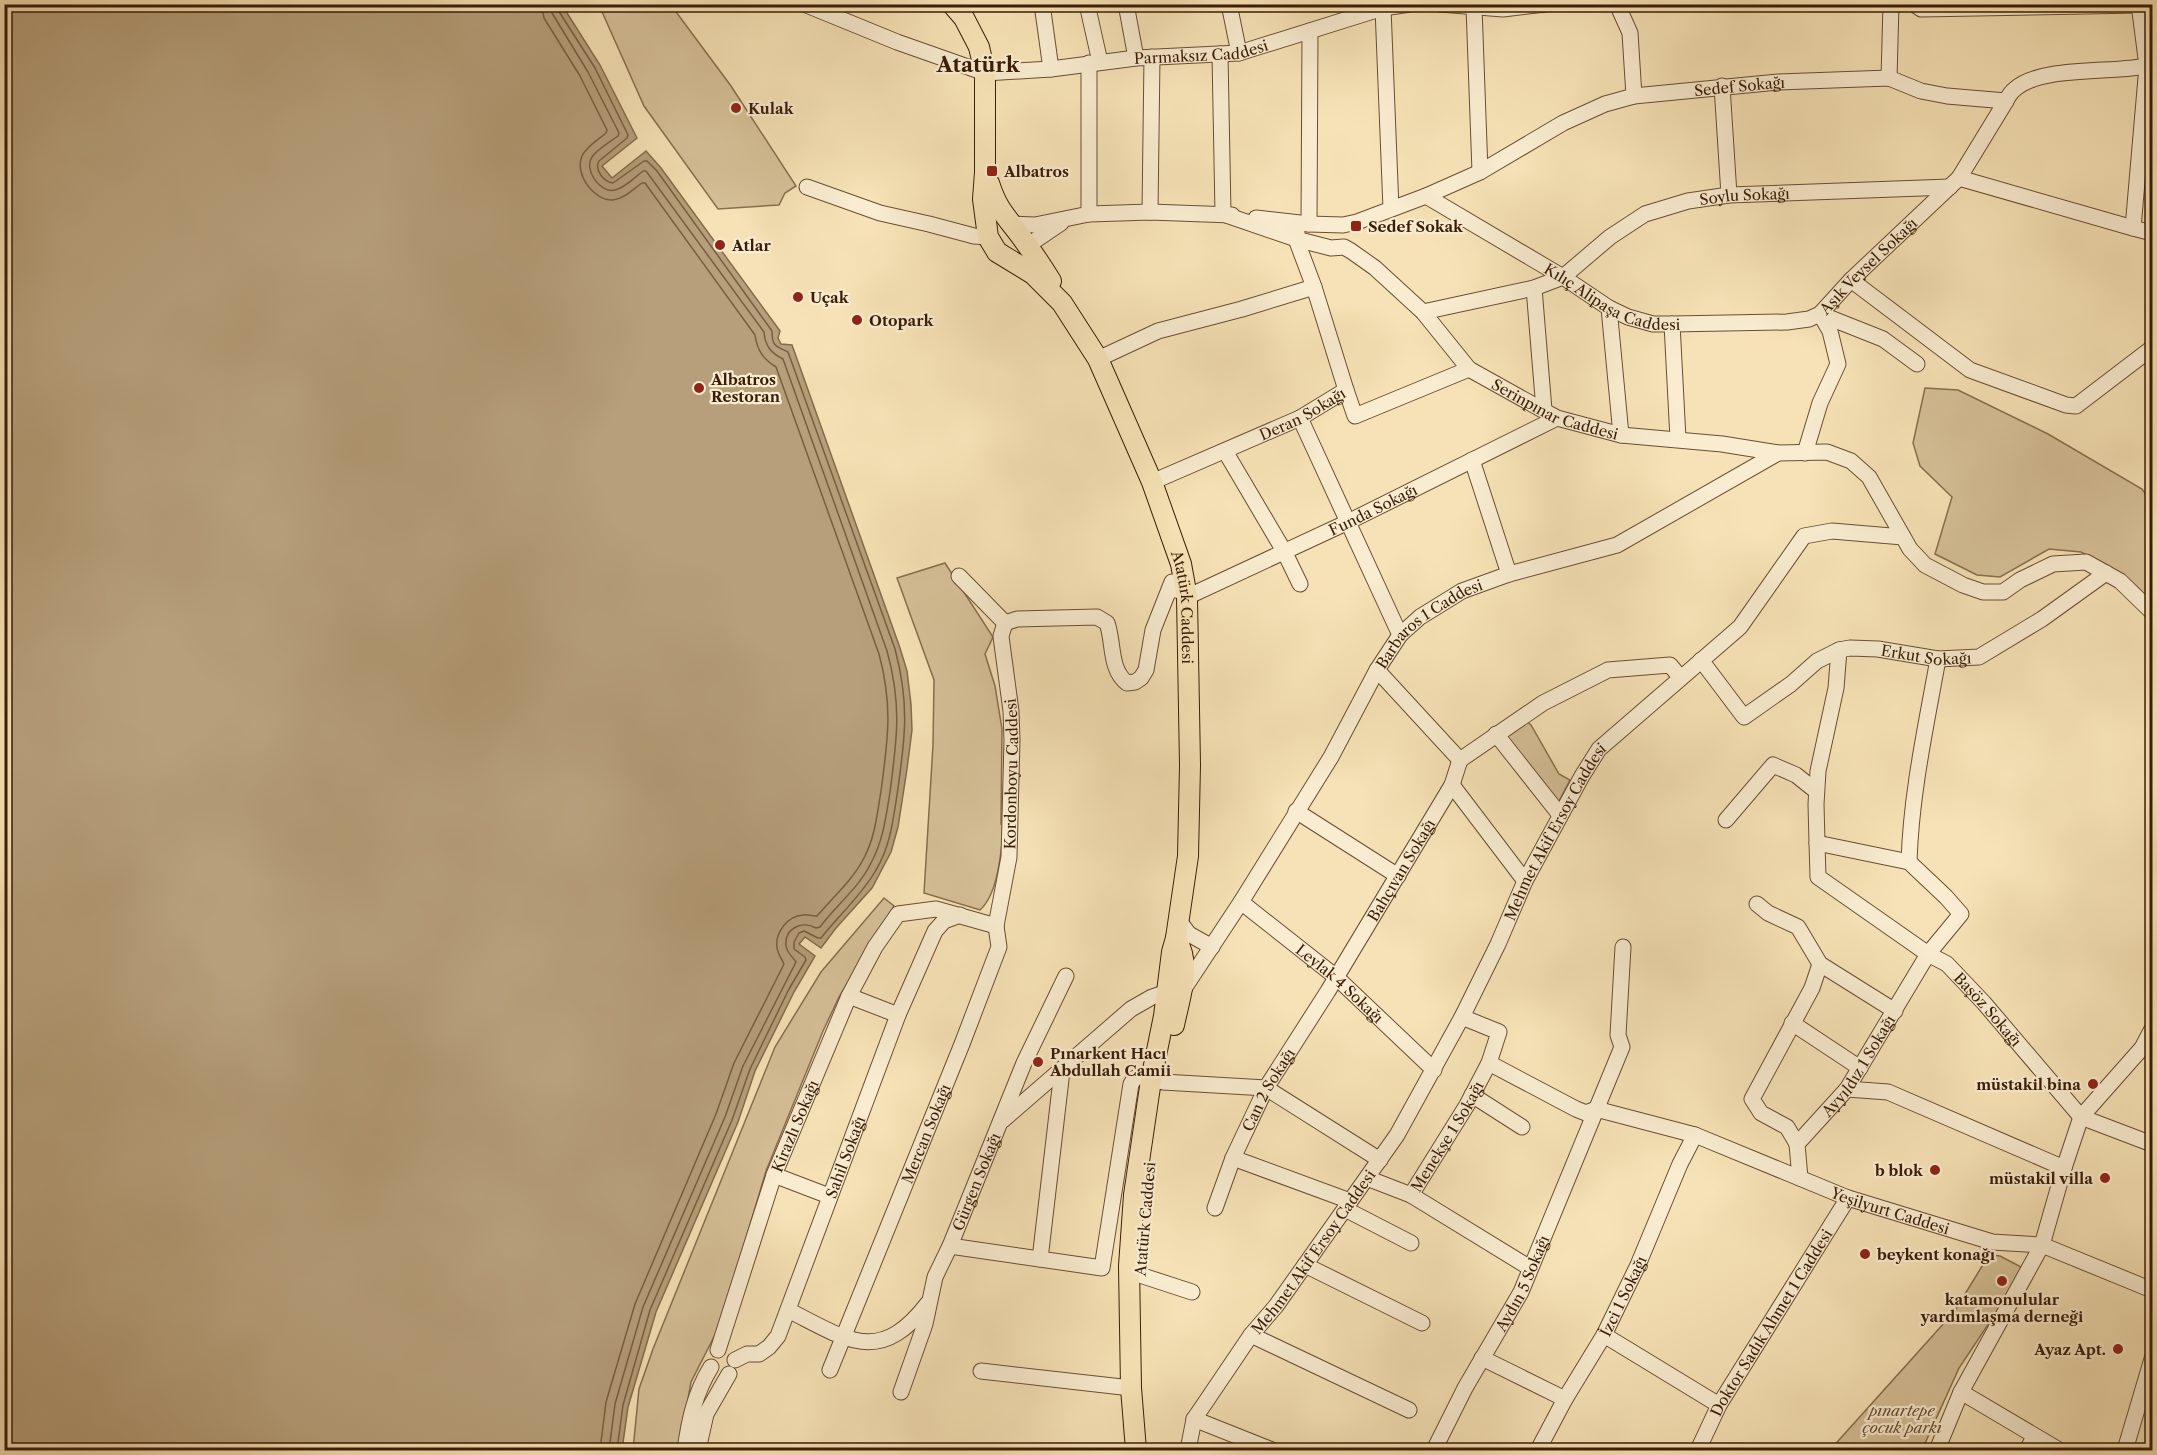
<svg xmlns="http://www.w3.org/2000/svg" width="2157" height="1455" viewBox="0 0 2157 1455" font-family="'Libre Caslon Text',serif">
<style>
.green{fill:#d6c098;stroke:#886e4f;stroke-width:1.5}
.water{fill:#b69f7a;stroke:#846b4c;stroke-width:1.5}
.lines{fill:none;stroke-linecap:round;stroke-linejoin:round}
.shore{stroke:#785e40;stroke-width:1.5}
.minor-casing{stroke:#694e32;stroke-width:17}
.major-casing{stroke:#3a1c06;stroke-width:22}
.minor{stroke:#f9ecd0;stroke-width:15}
.major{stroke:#f6e2b6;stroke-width:20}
.poi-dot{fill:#8f2418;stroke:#f9ecd0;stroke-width:2}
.labels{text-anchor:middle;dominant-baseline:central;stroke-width:4.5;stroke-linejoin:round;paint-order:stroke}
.street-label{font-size:15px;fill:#3a1c06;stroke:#f9ecd0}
.poi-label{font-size:15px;font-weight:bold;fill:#3a1c06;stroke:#f9ecd0;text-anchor:start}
.park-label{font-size:15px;font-style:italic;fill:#694d32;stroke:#f9ecd0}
.district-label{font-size:21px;font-weight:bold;fill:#3a1c06;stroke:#f9ecd0}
</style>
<rect width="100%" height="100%" fill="#f6e2b6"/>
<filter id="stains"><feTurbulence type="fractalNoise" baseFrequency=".00333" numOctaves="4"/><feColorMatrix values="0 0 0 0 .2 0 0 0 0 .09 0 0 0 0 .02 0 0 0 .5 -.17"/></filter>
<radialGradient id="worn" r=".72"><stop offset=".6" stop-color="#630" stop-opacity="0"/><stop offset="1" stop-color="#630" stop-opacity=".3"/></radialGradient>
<path class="green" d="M 599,5 L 671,5 L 731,86 L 796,186 L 785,193 L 779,205 L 718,209 L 644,106 Z
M 1925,388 L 1958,390 L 2048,434 L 2142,489 L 2152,503 L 2152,607 L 2111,567 L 2081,552 L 2049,549 L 2000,577 L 1977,575 L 1935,554 L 1952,497 L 1920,466 L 1913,443 Z
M 945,563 L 993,637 L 985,654 L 995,686 L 1002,729 L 1001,824 L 1004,826 C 1001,850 999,893 980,910 L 924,893 L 933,745 L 934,680 L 897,578 Z
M 1526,721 L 1531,725 L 1559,774 L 1570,780 L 1559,801 L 1557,802 L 1505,739 L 1507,734 Z
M 884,898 L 894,906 L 839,997 L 823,1031 L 766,1171 L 721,1323 L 691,1382 L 679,1450 L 633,1450 L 639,1389 L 653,1349 L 775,1047 L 821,972 Z
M 1992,1255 L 2000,1256 L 2025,1269 L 1959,1368 L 1922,1450 L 1830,1450 L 1954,1312 L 1984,1263 Z"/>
<path class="water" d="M 5,4 L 562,5 L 600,65 L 637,138 L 602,166 L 612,178 L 646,151 L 661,168 L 780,331 L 778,338 L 781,344 L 792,345 L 900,648 L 907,671 L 911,704 L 912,730 L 907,769 L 898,827 L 891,852 L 872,888 L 836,928 L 821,948 L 805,937 L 799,944 L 815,956 L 794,992 L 755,1071 L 738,1122 L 656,1312 L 628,1407 L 622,1450 L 5,1450 Z"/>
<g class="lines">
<path class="shore" d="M 541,4 L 544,18 L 580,76 L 607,130 L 606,133 C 598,140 587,146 582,156 C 574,174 594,201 613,200 C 624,199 633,189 642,183 L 645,183 L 755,335 C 757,350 763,359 776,367 L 879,654 C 893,706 888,739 881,791 C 877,815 875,837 864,858 C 852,881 833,897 817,916 C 813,916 807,914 803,915 C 788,916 775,932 777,947 C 777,953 782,959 784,964 L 734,1063 L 716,1114 L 635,1304 L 606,1402 L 600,1450
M 550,4 L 552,13 L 588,72 L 619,133 L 618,136 C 610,142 597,149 592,157 C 583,170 601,194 615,190 C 625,188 635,177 643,171 L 646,171 L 764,332 C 765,346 771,353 783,359 L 887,651 C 902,705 897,739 890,792 C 886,817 883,841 871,863 C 859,888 836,905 820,927 L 816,928 C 803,920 784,928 786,946 C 787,953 793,957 796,962 L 743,1066 L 725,1117 L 643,1307 L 615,1404 L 609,1450
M 557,4 L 558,10 L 595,68 L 628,135 L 627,138 L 599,161 C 594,170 604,182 613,183 L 644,161 L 647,161 L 657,171 L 772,331 C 772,347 776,346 788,352 L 895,649 C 910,705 905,740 897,795 C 893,821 890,847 876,870 C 862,895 839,915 821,938 L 818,938 L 804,931 L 799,933 L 794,942 L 794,949 L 805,957 L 806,960 L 789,989 L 750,1069 L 732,1120 L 650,1310 L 623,1405 L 617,1450"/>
<g class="minor-casing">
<g id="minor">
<path id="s1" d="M 804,4 L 897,42 L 985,73 L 1051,69 L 1136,58 L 1239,53 L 1383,8 L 1410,4"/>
<path d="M 1042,4 L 1051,69"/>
<path d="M 1087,4 L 1100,62"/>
<path d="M 1126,4 L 1136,58"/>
<path d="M 1229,4 L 1239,53"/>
<path d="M 1440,4 L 1503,9 L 1545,4"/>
<path d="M 1617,4 L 1630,33 L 1634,96"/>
<path d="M 1914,4 L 1921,9 L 2139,5"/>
<path d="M 2139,4 L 2147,66 L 2133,228 L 2152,233"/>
<path d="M 1474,7 L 1480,172"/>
<path d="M 1383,8 L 1391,209"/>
<path d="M 1220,54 L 1223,214"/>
<path d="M 1889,78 L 1891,4"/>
<path d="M 1722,86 L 1729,195"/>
<path d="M 1959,178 L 2133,228"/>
<path d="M 807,187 L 880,213 L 929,224 L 974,236 L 988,237"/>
<path id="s2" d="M 1426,196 L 1563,277 L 1609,308 L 1628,317 L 1653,324 L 1672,324 L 1787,322 L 1809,319 L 1820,314 L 1851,280 L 1959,178 L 2006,101 C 2008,97 2011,92 2015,89 C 2042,65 2116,74 2152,65"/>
<path d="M 1150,212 L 1152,57"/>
<path d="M 1089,214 L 1089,63"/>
<path id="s3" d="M 1223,214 L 1296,239 L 1331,248 L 1344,247 L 1351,251 L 1375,268 L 1423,312 L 1469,369 L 1557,418 L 1621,435 L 1722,444 L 1778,453 L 1827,452 L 1851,461 L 1869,477 L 1910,549 L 1925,565 L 1963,585 L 1983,592 L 2003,592 L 2020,580 L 2053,564 L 2086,562 L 2120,581 L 2152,612"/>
<path id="s4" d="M 1256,218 L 1309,224 L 1343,225 L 1357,222 L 1426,196 L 1480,172 L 1563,123 L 1605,104 L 1634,96 L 1778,82 L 1889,78 L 1921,91 L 1947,96 L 2006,101"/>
<path d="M 1011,224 L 1035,225 L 1089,214 L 1150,212 L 1232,215"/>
<path d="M 1309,224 L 1310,31"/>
<path d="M 1297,233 L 1296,239 L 1314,287 L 1346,390"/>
<path d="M 1027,246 L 1061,223"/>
<path d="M 1851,280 L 1970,370 L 2066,405 L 2076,406 L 2152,348"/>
<path d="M 1534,288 L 1544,410"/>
<path d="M 1609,308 L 1621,435"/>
<path id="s5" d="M 1423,312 L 1534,288 L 1563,277 L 1610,237 L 1645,214 L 1688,201 L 1729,195 L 1950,187"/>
<path d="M 1820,314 L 1883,339 L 1917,364"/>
<path d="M 1672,324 L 1678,439"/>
<path d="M 1098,359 L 1158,331 L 1242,309 L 1314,287"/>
<path d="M 1300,418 L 1400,635"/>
<path d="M 1225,451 L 1284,551 L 1300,584"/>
<path d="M 1805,453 L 1820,403 L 1838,364 L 1830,331 L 1820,314"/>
<path d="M 1472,460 L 1509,574"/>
<path id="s6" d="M 1152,482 L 1300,418 L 1346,390 L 1355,416 L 1469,369"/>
<path d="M 959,576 L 1005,623"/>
<path id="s7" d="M 1170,590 L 1179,590 L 1187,597 L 1348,522 L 1557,418"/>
<path d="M 1005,623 L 1017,619 L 1097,617 L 1107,623 C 1114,642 1109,669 1127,683 L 1135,682 L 1141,678 L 1146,670 L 1153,630 L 1172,582"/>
<path id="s8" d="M 1701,660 L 1744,717 L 1791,684 L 1817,661 L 1839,650 L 1850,648 L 1878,649 L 1938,659 L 1979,657 L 2042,619 L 2106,573"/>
<path d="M 1377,670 L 1460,760"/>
<path d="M 1496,734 L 1560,815"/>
<path d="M 1460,760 L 1543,703 L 1608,670 L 1670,665 L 1680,677"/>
<path d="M 1452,785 L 1525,881"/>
<path d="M 1296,811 L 1398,876"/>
<path d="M 1726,820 L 1773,765 L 1796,775 L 1816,791"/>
<path d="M 1817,843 L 1816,804 L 1818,771 L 1836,688 L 1839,650"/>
<path d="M 1909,862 C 1911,794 1926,726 1938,659"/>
<path id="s9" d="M 1241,902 L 1336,977 L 1434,1070"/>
<path d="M 1757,904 L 1768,913 L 1798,927 L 1820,964 L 1895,1011"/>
<path d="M 1179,921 L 1189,934 L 1212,947"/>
<path id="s10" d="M 1183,990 L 1241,902 L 1331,757 L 1377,670 L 1400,635 L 1420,617 L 1462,591 L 1509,574 L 1617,545 L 1778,453"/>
<path d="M 849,996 L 898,1015"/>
<path d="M 1792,1023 L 1860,1068"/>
<path d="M 1489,1063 L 1576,1109 L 1586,1113 L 1596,1109"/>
<path d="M 1163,1082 L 1266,1088 L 1380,1160"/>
<path d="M 1847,1089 L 1888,1092 L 2064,1168"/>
<path d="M 1472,1095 L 1522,1127"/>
<path id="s11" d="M 1596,1109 L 1695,1135 L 1848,1198 L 1992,1242 L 2042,1245 L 2152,1290"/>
<path d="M 1003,1120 L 1131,1009 L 1152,997 L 1167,992"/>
<path d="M 1797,1144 L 1787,1127 L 1761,1113 L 1752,1099 L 1812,988 L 1820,964"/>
<path d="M 1233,1158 L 1350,1201"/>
<path d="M 774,1175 L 829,1196"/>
<path id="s12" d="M 1367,1178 L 1411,1195 L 1467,1105 L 1489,1063 L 1499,1032 L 1462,1017"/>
<path id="s13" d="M 1800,1178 L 1797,1144 L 1847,1089 L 1928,954 L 1961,914 L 1946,897 L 1909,862 L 1817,843 L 1818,877 L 1928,954 L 1947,964 L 1984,1003 L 2081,1117 L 2152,1144"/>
<path d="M 1411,1195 L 1530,1268"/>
<path id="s14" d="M 1215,1208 L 1233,1158 L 1266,1088 L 1328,991 L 1452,785 L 1460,760"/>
<path d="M 1345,1209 L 1411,1243"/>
<path d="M 950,1246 L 1102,1268 L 1131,1084 L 1135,1078 L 1139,1076 L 1151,1080"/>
<path d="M 1040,1259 L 1062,1071"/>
<path d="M 1305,1265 L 1422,1323"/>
<path d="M 1140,1275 L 1192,1292"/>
<path d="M 788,1310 C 846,1339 879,1367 928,1303"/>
<path d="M 1251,1335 L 1409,1410"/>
<path d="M 1604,1335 L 1719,1405"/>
<path id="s15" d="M 718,1350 L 774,1175 L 849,996 L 875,947 L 898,914 L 936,909 L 996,926"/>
<path d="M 1482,1358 L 1565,1399"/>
<path id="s16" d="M 735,1360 L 747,1354 L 759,1354 L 769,1347 L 778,1336 L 898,1015 L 935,931 L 944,921 L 960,915"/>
<path id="s17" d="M 830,1370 L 962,1044 L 999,947 L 996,926 L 1009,857 L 1012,740 L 1011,711 L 1002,644 L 1001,636 L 1005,623"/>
<path d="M 981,1371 L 1131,1388"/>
<path id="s18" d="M 901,1392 L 925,1324 L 935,1277 L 950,1246 L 1024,1063 L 1066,976"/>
<path d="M 1961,1392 L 2059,1450"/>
<path d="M 1194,1419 L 1272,1450"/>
<path d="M 685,1450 C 689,1420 695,1393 711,1367"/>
<path d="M 698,1450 L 706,1414 L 729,1374"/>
<path id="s19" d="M 1188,1450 L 1194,1419 L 1205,1403 L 1251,1335 L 1276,1306 L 1397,1135 L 1462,1017 L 1498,944 L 1525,881 L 1582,776 L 1599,749 L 1740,627 L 1804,536 L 1832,531 L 1903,537"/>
<path id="s20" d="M 1434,1450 L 1465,1388 L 1521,1292 L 1622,1047 L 1618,1035 L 1623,947"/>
<path id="s21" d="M 1538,1450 L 1565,1399 L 1604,1335 L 1638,1265 L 1680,1164 L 1695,1135"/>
<path id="s22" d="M 1698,1450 L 1719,1405 L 1848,1198"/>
<path d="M 1937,1450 L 1961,1392 L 2042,1245 L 2064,1168 L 2081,1117 L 2142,1048 L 2152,1029"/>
<path d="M 2027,1450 L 2034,1437"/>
<path d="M 2125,1450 L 2152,1359"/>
</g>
</g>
<g class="major-casing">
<g id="major">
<path id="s23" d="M 952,4 L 964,18 L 979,47 L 985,73 L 985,172 L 983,199 L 988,237 L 997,252 L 1033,274 L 1062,303 L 1098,359 L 1152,482 L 1181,564 L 1187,597 L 1190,765 L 1188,856 L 1176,938 L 1172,952 L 1164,1016 L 1151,1080 L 1134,1195 L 1129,1266 L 1131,1388 L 1136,1450"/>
<path d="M 989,183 C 997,208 1004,214 1020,235 C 1031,250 1041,265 1051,281"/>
<path d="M 1174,1025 C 1180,995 1192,967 1176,938"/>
</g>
</g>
<use href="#minor" class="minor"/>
<use href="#major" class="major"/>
</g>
<g class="poi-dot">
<circle cx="736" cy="108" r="6"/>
<rect x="986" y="165" width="12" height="12" rx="3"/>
<rect x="1350" y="220" width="12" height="12" rx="3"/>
<circle cx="720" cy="245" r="6"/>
<circle cx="798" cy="297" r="6"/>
<circle cx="857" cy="320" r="6"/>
<circle cx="699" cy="388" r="6"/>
<circle cx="1038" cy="1062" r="6"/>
<circle cx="2093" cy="1084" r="6"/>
<circle cx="1935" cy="1170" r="6"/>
<circle cx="2105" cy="1178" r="6"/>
<circle cx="1865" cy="1254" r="6"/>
<circle cx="2002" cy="1281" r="6"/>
<circle cx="2118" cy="1349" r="6"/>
</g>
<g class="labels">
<g class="street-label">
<text stroke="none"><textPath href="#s1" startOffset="411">Parmaksız Caddesi</textPath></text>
<text stroke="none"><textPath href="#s4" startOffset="513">Sedef Sokağı</textPath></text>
<text stroke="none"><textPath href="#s5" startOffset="350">Soylu Sokağı</textPath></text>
<text stroke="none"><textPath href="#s2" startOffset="498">Aşık Veysel Sokağı</textPath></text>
<text stroke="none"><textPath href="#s2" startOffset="214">Kılıç Alipaşa Caddesi</textPath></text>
<text stroke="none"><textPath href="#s3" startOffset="398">Serinpınar Caddesi</textPath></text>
<text stroke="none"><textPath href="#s6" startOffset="165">Deran Sokağı</textPath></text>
<text stroke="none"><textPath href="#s7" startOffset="225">Funda Sokağı</textPath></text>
<text stroke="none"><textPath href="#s23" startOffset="674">Atatürk Caddesi</textPath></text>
<text stroke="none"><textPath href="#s10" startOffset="446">Barbaros 1 Caddesi</textPath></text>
<text stroke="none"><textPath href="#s8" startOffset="276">Erkut Sokağı</textPath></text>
<text stroke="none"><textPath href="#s17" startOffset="630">Kordonboyu Caddesi</textPath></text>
<text stroke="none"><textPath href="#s19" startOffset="723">Mehmet Akif Ersoy Caddesi</textPath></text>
<text stroke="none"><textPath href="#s14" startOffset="387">Bahçıvan Sokağı</textPath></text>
<text stroke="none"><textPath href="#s9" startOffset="128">Leylak 4 Sokağı</textPath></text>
<text stroke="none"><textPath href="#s13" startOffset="736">Başöz Sokağı</textPath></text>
<text stroke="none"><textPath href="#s13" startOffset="134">Ayyıldız 1 Sokağı</textPath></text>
<text stroke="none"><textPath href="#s14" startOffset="130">Can 2 Sokağı</textPath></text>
<text stroke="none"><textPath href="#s15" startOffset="237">Kirazlı Sokağı</textPath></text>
<text stroke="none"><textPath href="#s17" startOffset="255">Mercan Sokağı</textPath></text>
<text stroke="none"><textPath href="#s12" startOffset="116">Menekşe 1 Sokağı</textPath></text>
<text stroke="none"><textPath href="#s16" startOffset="243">Sahil Sokağı</textPath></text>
<text stroke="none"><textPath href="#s18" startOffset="224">Gürgen Sokağı</textPath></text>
<text stroke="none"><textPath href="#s11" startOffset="312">Yeşilyurt Caddesi</textPath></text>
<text transform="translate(1145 1219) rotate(-85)">Atatürk Caddesi</text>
<text stroke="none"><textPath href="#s19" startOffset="237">Mehmet Akif Ersoy Caddesi</textPath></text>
<text stroke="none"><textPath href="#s20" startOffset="189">Aydın 5 Sokağı</textPath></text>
<text stroke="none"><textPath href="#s21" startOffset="176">İzci 1 Sokağı</textPath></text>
<text stroke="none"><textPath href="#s22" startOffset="147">Doktor Sadık Ahmet 1 Caddesi</textPath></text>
</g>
<g class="poi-label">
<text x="748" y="108">Kulak</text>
<text x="1004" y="171">Albatros</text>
<text x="1368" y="226">Sedef Sokak</text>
<text x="732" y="245">Atlar</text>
<text x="810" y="297">Uçak</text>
<text x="869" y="320">Otopark</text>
<text x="711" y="379">Albatros<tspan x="711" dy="17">Restoran</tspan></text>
<text x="1050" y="1053">Pınarkent Hacı<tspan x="1050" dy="17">Abdullah Camii</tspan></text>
<text x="2081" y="1084" text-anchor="end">müstakil bina</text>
<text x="1923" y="1170" text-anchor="end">b blok</text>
<text x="2093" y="1178" text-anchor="end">müstakil villa</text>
<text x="1877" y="1254">beykent konağı</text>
<text x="2002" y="1299" text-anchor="middle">katamonulular<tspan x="2002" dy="17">yardımlaşma derneği</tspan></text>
<text x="2106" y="1349" text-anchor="end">Ayaz Apt.</text>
</g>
<g class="park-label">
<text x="1902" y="1410">pınartepe<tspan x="1902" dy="17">çocuk parkı</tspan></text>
</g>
<g class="district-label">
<text x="978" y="64">Atatürk</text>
</g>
</g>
<rect width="2157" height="1455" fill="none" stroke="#f6e2b6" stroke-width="24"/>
<rect x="6" y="6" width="2145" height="1443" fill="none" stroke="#3a1c06" stroke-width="3"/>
<rect x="12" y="12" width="2133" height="1431" fill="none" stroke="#3a1c06" stroke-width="1.5"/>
<rect width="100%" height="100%" filter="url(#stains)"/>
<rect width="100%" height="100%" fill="url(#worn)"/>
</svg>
